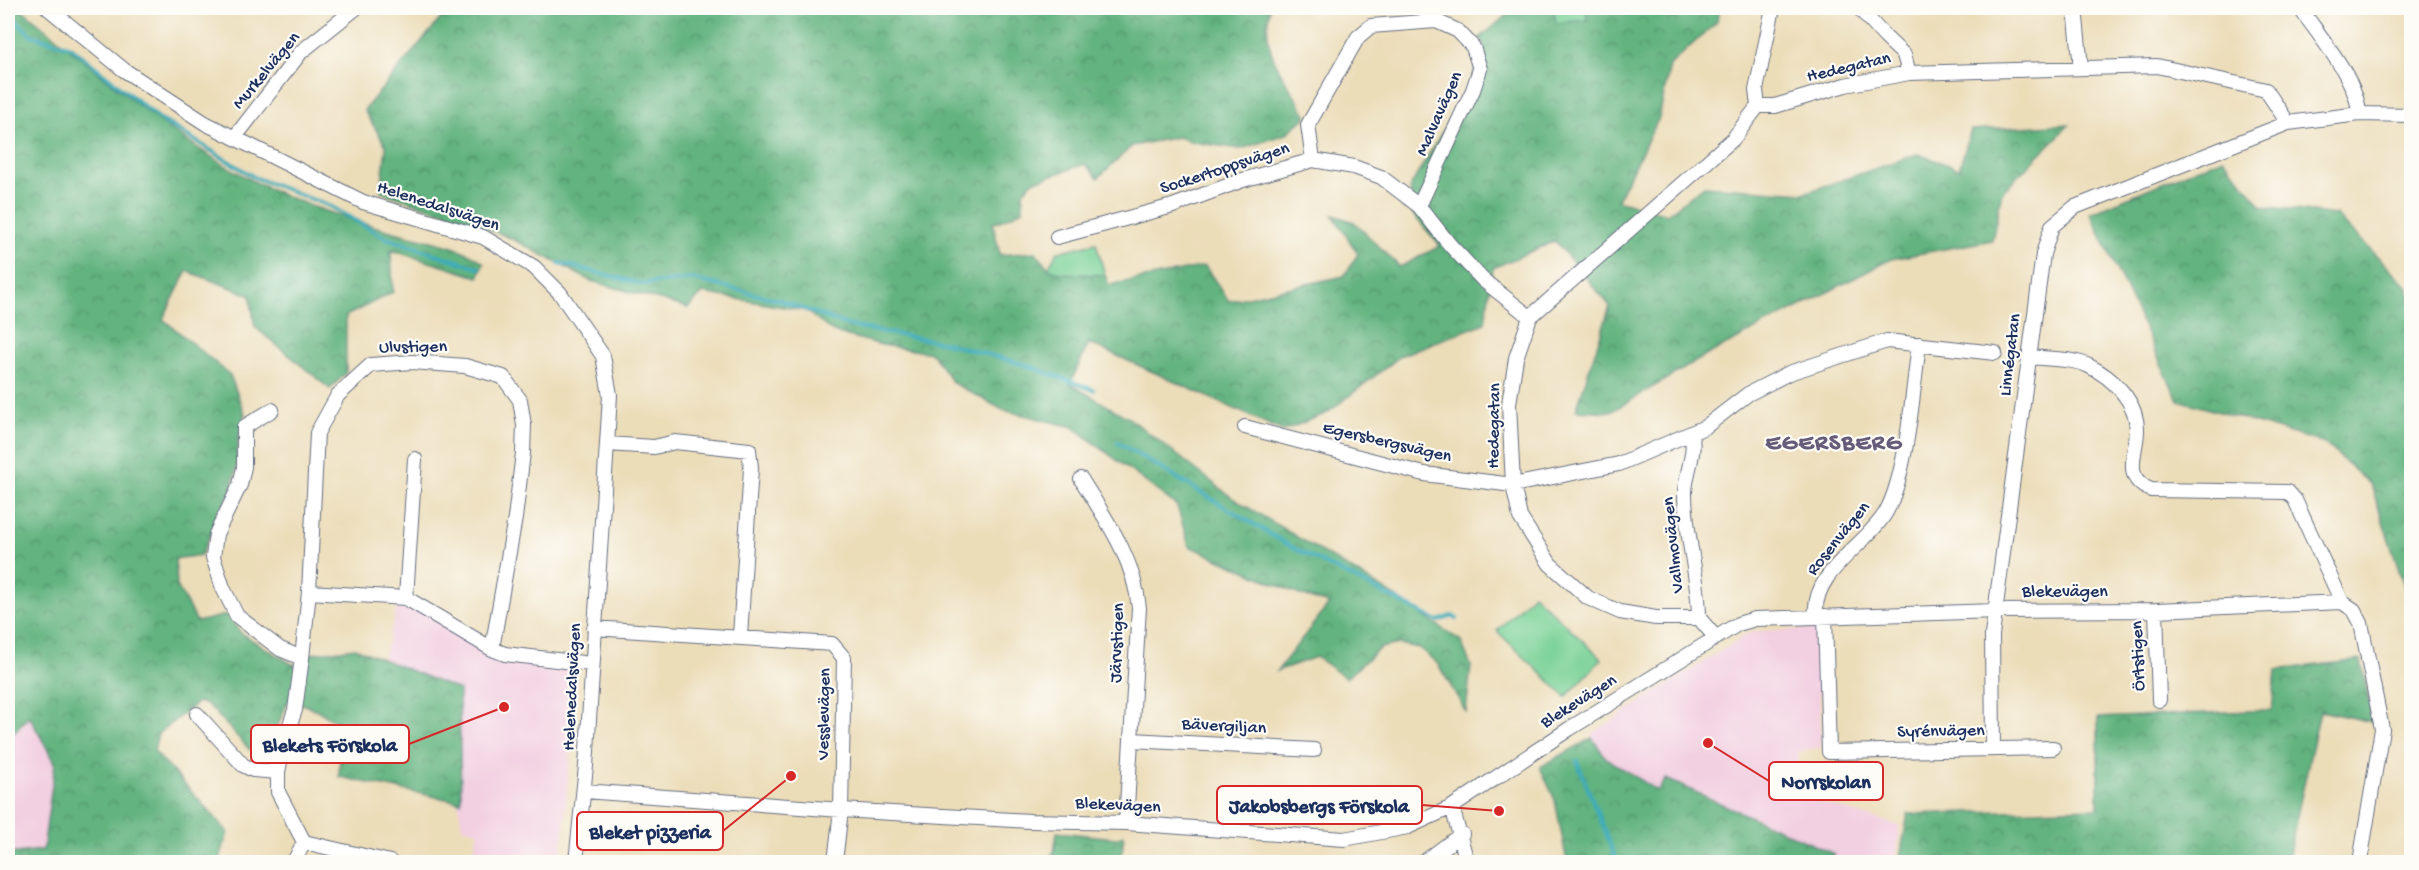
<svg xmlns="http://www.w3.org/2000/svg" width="2419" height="870" viewBox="0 0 2419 870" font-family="'Gochi Hand',sans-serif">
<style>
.built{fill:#f2cfe1}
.forest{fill:url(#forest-crowns);stroke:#3e716e;stroke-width:1.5}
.green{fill:#79d196;stroke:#4a807a;stroke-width:1.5}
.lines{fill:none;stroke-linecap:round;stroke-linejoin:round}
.stream{stroke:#3cacba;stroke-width:4}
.minor-casing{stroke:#646c7e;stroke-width:16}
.minor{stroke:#fff;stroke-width:14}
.labels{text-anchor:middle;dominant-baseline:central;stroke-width:4.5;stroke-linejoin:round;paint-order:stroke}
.street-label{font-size:18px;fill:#1b2f5e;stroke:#fdfcf7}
.district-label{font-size:24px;font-weight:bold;letter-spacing:1.5px;fill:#665b78;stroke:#fdfcf7}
.leader{fill:none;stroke:#d62828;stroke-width:2}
.callout-dot{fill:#d62828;stroke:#fdfcf7;stroke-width:2}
.callout{fill:#fdfcf7;stroke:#d62828;stroke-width:2}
.callout-label{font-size:20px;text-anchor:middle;font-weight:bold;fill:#1b2f5e}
</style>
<defs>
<pattern id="forest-crowns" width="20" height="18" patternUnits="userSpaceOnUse" patternTransform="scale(1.5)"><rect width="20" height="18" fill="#62b37f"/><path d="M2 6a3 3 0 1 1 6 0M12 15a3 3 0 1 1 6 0" fill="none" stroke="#50926b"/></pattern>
</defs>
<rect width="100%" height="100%" fill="#fdfcf7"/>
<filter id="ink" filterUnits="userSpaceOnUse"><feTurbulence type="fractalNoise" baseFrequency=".0167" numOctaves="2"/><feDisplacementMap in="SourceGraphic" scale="12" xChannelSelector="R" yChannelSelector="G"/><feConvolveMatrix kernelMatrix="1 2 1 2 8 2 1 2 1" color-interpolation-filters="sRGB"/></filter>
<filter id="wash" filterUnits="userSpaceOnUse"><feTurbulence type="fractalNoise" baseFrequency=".008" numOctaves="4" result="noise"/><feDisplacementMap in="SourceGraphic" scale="24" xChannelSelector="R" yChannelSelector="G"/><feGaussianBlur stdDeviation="1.35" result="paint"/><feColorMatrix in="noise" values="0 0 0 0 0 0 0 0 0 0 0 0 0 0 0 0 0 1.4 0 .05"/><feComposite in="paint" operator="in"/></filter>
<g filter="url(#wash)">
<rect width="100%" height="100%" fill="#ecddb9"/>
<path class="built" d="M 399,601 L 420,606 L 502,661 L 568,668 L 577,678 L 561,862 L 472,862 L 478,831 L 462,827 L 447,732 L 382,662 Z
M 1818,629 L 1821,747 L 1798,752 L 1799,796 L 1900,826 L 1896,862 L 1835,862 L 1833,854 L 1666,779 L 1658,792 L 1606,758 L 1592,738 L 1592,733 L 1752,631 Z
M 29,716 L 55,763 L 43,850 L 8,854 L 8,733 L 15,732 Z"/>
<path class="forest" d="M 8,8 L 20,8 C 95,68 166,135 253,181 C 296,203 347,219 394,232 C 422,240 460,244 484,263 L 478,277 L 391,250 L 393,292 L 346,316 L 346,373 L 330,389 L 255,327 L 250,295 L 187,271 L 163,319 L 230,375 L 245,414 L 238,440 L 237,466 L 231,490 L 201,555 L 175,559 L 177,586 L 197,622 L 226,615 L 242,634 L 292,664 L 308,667 L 310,654 L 355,648 L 459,690 L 461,802 L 339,777 L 341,725 L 317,710 L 289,699 L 267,751 L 250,750 L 208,705 L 198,702 L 158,734 L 154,751 L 228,832 L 219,862 L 8,862 L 8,854 L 43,850 L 55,763 L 29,716 L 15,732 L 8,733 Z
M 446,8 L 1270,8 C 1259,52 1286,79 1307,116 L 1286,134 L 1241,149 L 1192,142 L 1178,137 L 1132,146 L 1098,178 L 1085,164 L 1032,182 L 1023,193 L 1023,210 L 993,224 L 1000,255 L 1036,252 L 1048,268 L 1061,273 L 1105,275 L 1109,285 L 1205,266 L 1229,301 L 1344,276 L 1358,254 L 1333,215 L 1354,222 L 1400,267 L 1440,246 L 1411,212 L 1410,187 L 1465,93 L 1485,48 L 1480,38 L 1515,8 L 1554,8 L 1557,23 L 1587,20 L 1586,8 L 1719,8 L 1717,22 L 1670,65 L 1659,118 L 1617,200 L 1667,214 L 1704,186 L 1804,193 L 1918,154 L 1959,169 L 1971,130 L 2070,124 L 2002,192 L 1992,240 L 1891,259 L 1705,356 L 1611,412 L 1576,410 L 1610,306 L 1555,241 L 1493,268 L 1485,323 L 1402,355 L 1327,413 L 1283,431 L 1089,343 L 1070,384 L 1132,420 L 1234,499 L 1388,592 L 1461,641 L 1471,666 L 1466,712 L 1438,664 L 1419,648 L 1399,644 L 1380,648 L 1346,678 L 1316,657 L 1277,671 L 1329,604 L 1300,595 L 1189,546 L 1177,506 L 1073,427 L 1003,410 L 953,383 L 932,353 L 882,345 L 833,332 L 806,311 L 703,293 L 688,308 L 591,281 L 513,239 L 466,220 L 381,192 L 386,146 L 364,110 L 447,11 Z
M 2223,158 L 2262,206 L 2336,215 L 2407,286 L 2411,296 L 2411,607 L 2371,485 L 2324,443 L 2178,400 L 2090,213 Z
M 2361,660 L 2373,722 L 2320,711 L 2287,862 L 1899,862 L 1908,814 L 2098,808 L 2098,718 L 2272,710 L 2276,670 Z
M 1592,738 L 1606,758 L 1658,791 L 1666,779 L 1834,854 L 1835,862 L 1567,862 L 1555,800 L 1540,767 Z
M 1057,832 L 1116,838 L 1124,835 L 1121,862 L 1046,862 L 1054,852 Z"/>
<path class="green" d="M 1554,8 L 1586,8 L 1587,20 L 1556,23 Z
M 1096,243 L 1105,275 L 1061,273 L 1048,268 L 1057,252 Z
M 1533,594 L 1602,659 L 1566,697 L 1497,631 Z"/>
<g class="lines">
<path class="stream" d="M 8,13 L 31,35 L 71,47 L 160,119 L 254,177 L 332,207 L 386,238 L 479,268
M 559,263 L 642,284 L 692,279 L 779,300 L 850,326 L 946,343 L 1026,365 L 1094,390
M 1117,442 L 1290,546 L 1438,621 L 1452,616 L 1457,619
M 1577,761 L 1617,862"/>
</g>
</g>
<g filter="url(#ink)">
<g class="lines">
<g class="minor-casing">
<path id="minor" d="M 48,8 L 124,70 L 205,123 L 363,202 L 483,237 L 534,267 L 560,293 L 603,356 L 610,395 L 608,428 L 586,766 L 576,862
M 1859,8 L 1885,37 L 1904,55 L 1909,73
M 2075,8 L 2081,68
M 2300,8 C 2319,36 2358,80 2359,114
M 1758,106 L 1756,90 L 1773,8
M 235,137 L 301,52 L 356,8
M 1313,160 L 1308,125 L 1358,37 L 1371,26 L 1436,21 L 1458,31 L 1473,47 L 1480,69 L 1473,90 L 1419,206
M 1057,237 L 1173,206 L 1243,180 L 1313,160 L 1354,167 L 1381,177 L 1419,206 L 1450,245 L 1483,280 L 1530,317
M 2029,357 C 2048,359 2072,358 2089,366 C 2113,378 2137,401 2137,430 C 2137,453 2121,478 2151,490 L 2288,492 L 2295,500 L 2342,602
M 272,410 L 244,427 L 244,467 L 240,485 L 216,534 L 213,557 L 223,588 L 237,616 L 280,649 L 302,658
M 1245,427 L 1424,474 L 1513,485 L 1619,464 L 1705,427 L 1748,394 L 1789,373 L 1887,341 L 1995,353
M 1691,434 C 1697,451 1685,475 1685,493 C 1685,535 1699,576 1699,618
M 607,444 L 654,447 L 675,442 L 749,450 L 751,468 L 740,636
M 1081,479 C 1107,521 1134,558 1139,608 L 1126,823
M 309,592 L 406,598 L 492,649
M 406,598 L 415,459
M 2342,602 L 2354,610 L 2361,623 L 2382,729 L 2360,862
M 2156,610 L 2159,700
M 1816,616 C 1811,572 1866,546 1886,512 C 1907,475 1913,389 1919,344
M 1825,616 L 1829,752 L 2053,748
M 594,628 L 832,644 L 844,658 L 841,810 L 835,862
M 1716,638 L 1699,618 L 1656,618 L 1620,612 L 1588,598 L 1550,564 L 1520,517 L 1513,485 L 1509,404 L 1516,358 L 1530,317 L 1733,139 L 1758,106 L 1775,106 L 1845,85 L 1909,73 L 2157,66 L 2266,90 L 2288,123
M 197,714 L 243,765 L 253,770 L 278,772
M 1132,740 L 1314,750
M 1993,748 L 1992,635 L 2043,254 L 2052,226 L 2075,207 L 2288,123 L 2359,114 L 2412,115
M 584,791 L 841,810 L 1030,821 L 1126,823 L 1344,839 L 1408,827 L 1452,807 L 1569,729 L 1738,624 L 1755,619 L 1996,611 L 2156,610 L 2342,602
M 1452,807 L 1467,862
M 304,842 L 390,862
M 294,862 L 304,842 L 278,792 L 278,772 L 284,742 L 295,710 L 302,658 L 309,592 L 317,433 L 338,395 L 371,365 L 412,362 L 465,366 L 503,377 L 520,400 L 524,425 L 523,453 L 515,518 L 492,649 L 505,654 L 591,664
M 1424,862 L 1462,834"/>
</g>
<use href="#minor" class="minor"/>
</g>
</g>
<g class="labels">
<g class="street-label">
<text transform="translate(1849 68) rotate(-13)">Hedegatan</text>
<text transform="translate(267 71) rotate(-50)">Murkelvägen</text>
<text transform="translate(1440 114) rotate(-66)">Malvavägen</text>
<text transform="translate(1225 169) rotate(-18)">Sockertoppsvägen</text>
<text transform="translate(438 207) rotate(18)">Helenedalsvägen</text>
<text transform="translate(413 348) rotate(-1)">Ulvstigen</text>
<text transform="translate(2011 355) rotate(-83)">Linnégatan</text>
<text transform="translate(1495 426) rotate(-89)">Hedegatan</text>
<text transform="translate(1387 443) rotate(13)">Egersbergsvägen</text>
<text transform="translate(1839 539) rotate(-51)">Rosenvägen</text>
<text transform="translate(1674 545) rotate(-96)">Vallmovägen</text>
<text x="2065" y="592">Blekevägen</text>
<text transform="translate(1118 643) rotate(-88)">Järvstigen</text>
<text transform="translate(2139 656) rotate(-92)">Örtstigen</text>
<text transform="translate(573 687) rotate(-87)">Helenedalsvägen</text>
<text transform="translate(1579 702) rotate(-32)">Blekevägen</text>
<text transform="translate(825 714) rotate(-89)">Vesslevägen</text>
<text transform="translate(1224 727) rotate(3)">Bävergiljan</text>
<text transform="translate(1941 732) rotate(-1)">Syrénvägen</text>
<text transform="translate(1118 806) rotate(3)">Blekevägen</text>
</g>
<g class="district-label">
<text x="1834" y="444">EGERSBERG</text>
</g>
</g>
<path class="leader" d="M504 707L409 744M1708 743L1769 781M1499 811L1422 805M791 776L723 831"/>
<g class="callout-dot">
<circle cx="504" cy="707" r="6"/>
<circle cx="1708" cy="743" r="6"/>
<circle cx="1499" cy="811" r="6"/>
<circle cx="791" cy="776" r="6"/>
</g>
<g class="callout">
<rect x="251" y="725" width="158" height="38" rx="6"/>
<rect x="1769" y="762" width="114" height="38" rx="6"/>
<rect x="1217" y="786" width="205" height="38" rx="6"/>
<rect x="577" y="812" width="146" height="38" rx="6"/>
</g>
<g class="callout-label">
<text x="330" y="751">Blekets Förskola</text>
<text x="1826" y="788">Norrskolan</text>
<text x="1319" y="812">Jakobsbergs Förskola</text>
<text x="650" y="838">Bleket pizzeria</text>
</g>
<rect width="2419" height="870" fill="none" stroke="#fdfcf7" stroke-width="30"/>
</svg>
